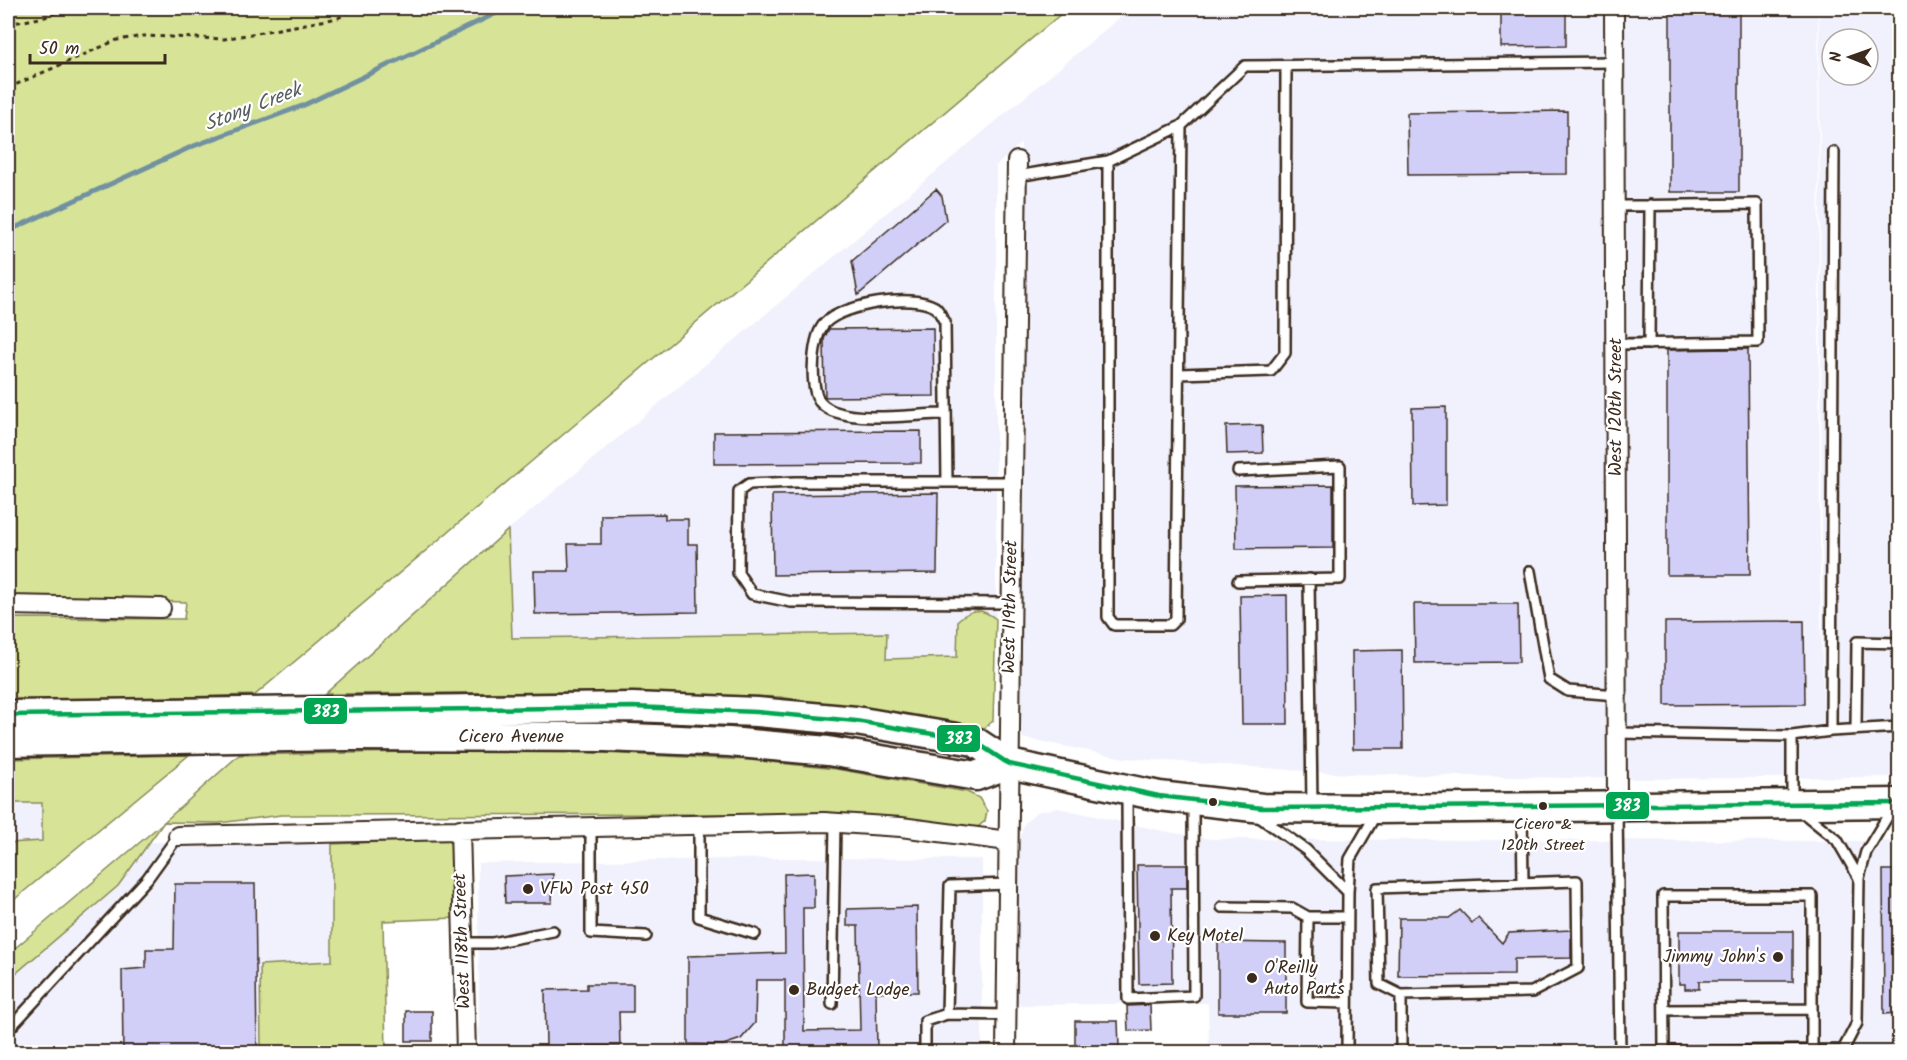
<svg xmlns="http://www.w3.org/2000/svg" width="1907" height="1060" viewBox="0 0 1907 1060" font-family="Kalam,sans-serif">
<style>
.built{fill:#f1f1fd;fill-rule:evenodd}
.green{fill:#d7e497;stroke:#89875a;stroke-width:1.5}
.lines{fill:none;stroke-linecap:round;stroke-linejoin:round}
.stream{stroke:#7291a0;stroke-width:5}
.building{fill:#d1cff8;stroke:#3b2a1e;stroke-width:1.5}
.lane-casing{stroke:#3b2a1e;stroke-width:14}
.street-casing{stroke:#3b2a1e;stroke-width:22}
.primary-casing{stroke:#3b2a1e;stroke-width:33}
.path{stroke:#3b2a1e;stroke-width:3;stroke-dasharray:4.5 4.5;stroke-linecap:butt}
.lane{stroke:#fff;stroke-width:9}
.street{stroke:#fff;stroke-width:18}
.primary{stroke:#fff;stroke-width:28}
.bus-1-casing{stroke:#fff;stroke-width:9}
.bus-1{stroke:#00a651;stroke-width:4.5}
.bus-dot{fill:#3b2a1e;stroke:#fff;stroke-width:2}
.labels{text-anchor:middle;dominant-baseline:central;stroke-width:4.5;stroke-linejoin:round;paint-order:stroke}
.bus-label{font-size:16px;fill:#3b2a1e;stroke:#fff}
.street-label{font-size:18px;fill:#3b2a1e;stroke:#fff}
.poi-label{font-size:18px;fill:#3b2a1e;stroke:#fff;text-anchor:start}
.water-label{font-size:20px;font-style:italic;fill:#565d5f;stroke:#fff}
.line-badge{stroke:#fff;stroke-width:2}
.badge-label{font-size:16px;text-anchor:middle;font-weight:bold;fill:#fff}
</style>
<rect width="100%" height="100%" fill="#fff"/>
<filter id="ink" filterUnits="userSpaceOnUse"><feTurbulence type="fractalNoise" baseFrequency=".0167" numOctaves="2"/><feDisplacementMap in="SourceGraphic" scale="12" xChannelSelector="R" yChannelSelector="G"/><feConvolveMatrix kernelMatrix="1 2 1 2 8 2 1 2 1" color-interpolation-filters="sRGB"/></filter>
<g filter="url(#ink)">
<path class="built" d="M 1131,8 L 1818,8 L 1820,580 L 1823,709 L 1819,8 L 1899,8 L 1899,777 L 1628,779 L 1347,774 L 1124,758 L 1022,738 L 1021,143 L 996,166 L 996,619 L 984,610 L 957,657 L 886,659 L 886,633 L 511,638 L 508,530 ZM 1832,39 L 1868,39 L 1868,75 L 1832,75 Z
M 8,803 L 42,803 L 42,841 L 8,843 Z
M 1058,808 L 1163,831 L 1211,839 L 1899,841 L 1899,1052 L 1209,1052 L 1208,1003 L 1015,1005 L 1020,839 L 1024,824 L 1036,812 Z
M 150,842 L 332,844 L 332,961 L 261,965 L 261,1052 L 8,1052 L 8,980 L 118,886 Z
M 780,858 L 982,859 L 982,1052 L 479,1052 L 478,863 Z"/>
<path class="green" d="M 8,8 L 1068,8 L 255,695 L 8,702 L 8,618 L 184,619 L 186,602 L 8,597 Z
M 508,530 L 512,638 L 887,633 L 886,659 L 957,657 L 958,620 C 972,608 981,608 996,619 L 993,721 L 982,730 L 780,697 L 602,692 L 325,694 Z
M 539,750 L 749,760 L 836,769 L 967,792 L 979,798 L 987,811 L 985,821 L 975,829 L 958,830 L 882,817 L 776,814 L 281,815 L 219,823 L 164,822 L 118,886 L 8,980 L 8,954 L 164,822 L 239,755 Z
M 189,755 L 28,888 L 8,905 L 8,843 L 42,841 L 42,803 L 8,803 L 8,759 Z
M 453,839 L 455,918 L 383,921 L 386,1052 L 261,1052 L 260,965 L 332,961 L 332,844 Z"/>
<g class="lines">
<path class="stream" d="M 8,231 L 191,147 L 302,106 L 507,8"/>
</g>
<path class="building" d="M 1501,8 L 1566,8 L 1566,46 L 1501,47 Z
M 1670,8 L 1739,8 L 1739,192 L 1670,192 Z
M 1567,111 L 1567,174 L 1408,175 L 1407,113 Z
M 936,189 L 942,196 L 946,220 L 858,295 L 852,261 Z
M 933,328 L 934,396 L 825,397 L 824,339 L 829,329 Z
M 1731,349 L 1748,349 L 1750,575 L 1667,575 L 1667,350 Z
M 1446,407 L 1446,505 L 1413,506 L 1412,408 Z
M 1262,425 L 1263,453 L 1227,454 L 1226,426 Z
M 921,431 L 921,463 L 714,464 L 714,432 Z
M 1333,485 L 1333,548 L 1236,549 L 1235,486 Z
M 938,493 L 937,573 L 773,575 L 772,495 Z
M 665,514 L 665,519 L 688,519 L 688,544 L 697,544 L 698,612 L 535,614 L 534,571 L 569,571 L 568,544 L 601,544 L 601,515 Z
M 1287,595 L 1288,724 L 1242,724 L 1240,596 Z
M 1414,604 L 1518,604 L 1519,662 L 1415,663 Z
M 1804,621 L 1805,704 L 1665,705 L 1665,622 Z
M 1402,650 L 1403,749 L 1353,749 L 1352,651 Z
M 1137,865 L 1187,865 L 1187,888 L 1171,888 L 1172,983 L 1139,984 Z
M 1883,870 L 1899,870 L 1899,1013 L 1884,1014 Z
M 814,873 L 814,908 L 803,908 L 804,1031 L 860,1030 L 858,926 L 847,926 L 847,909 L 917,907 L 918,992 L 876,992 L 877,1049 L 785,1050 L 785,980 L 756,980 L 755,1023 L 741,1039 L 723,1045 L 688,1044 L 688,956 L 785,953 L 784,874 Z
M 553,874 L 552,903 L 505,903 L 504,876 Z
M 175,884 L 255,884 L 257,1053 L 123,1053 L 122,970 L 146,968 L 146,949 L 174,949 Z
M 1460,910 L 1472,923 L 1478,918 L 1502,943 L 1509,933 L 1571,930 L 1571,958 L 1514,959 L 1514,975 L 1398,976 L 1399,918 L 1449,918 Z
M 1679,931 L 1793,931 L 1793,981 L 1699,981 L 1699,989 L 1685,989 L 1685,984 L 1679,984 Z
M 1218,942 L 1286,943 L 1286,1013 L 1218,1013 Z
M 587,984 L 633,984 L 633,1012 L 619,1012 L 620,1046 L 546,1046 L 545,990 L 587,989 Z
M 1150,1005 L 1151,1030 L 1128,1031 L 1127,1006 Z
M 406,1011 L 432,1011 L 432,1041 L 406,1041 Z
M 1075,1021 L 1118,1021 L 1119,1047 L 1075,1047 Z"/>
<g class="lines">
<g class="lane-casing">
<path id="lane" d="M 1108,161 L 1108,617 L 1114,625 L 1170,625 L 1176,619 L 1181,126
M 1017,176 L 1108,161 L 1181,126 L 1245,66 L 1614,62
M 1615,206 L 1757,204 L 1758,342 L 1615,344
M 1649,344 L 1650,205
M 1179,374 L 1271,371 L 1285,353 L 1286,66
M 946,414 C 914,414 865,422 836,412 C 831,411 823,406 820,402 C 809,387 812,336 825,323 C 844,304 912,293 935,307 C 939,310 942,318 945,322 L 947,482
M 1238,471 L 1340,466 L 1340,579 L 1238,581
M 1530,571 L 1549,679 L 1568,691 L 1617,695
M 1309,579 L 1312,805
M 1011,603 L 791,602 L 752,594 L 738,573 L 739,491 L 749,484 L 795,482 L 1012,482
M 1856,728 L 1857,642 L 1900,643
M 1831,731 L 1834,152
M 1617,733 L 1792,736 L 1792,801
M 1792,736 L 1831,731 L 1900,727
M 1127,791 L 1128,999 L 1194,996 L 1193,803
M 1617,809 L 1620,1052
M 1522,810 L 1523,883
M 1801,811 L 1837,840 L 1859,878
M 1258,816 L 1306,850 L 1348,892
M 699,825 L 699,917 L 755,934
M 591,827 L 591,933 L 646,936
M 1222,907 L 1292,908 L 1308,917 L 1348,917
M 1308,917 L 1307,1002 L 1347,1003
M 464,943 L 492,943 L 553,931
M 832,1004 L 835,823
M 1664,1010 L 1812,1009
M 1007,1015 L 947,1014 L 950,886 L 1008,884
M 8,1030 L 147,879 L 178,836
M 1843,1050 L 1857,1023 L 1859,878 L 1866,852 L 1892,809
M 925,1052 L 925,1021 L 947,1014
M 1347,1052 L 1348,892 L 1350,859 L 1376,814
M 1401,1052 L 1401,995 L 1532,992 L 1578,968 L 1577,881 L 1377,888 L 1379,984 L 1401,995
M 1616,1052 L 1843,1050 L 1845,1052
M 1664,1052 L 1663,896 L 1812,896 L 1812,1050"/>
</g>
<g class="street-casing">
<path id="street" d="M 1614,8 L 1617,806
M 8,605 L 161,608
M 460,829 L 466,1052
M 178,836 L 824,822 L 901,827 L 1008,841
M 1006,1052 L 1017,161"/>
</g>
<g class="primary-casing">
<path id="primary" d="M 8,715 L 633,707 L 757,712 L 856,721 L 974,741 L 1009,764 L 1159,796 L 1262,808 L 1378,809 L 1900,803
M 8,742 L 348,736 L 605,737 L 729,742 L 828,751 L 976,776 L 1009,764"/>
</g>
<path class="path" d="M 8,24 L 45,17 L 67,8
M 8,88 L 117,40 L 144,36 L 224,39 L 338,18 L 356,8"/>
<use href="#lane" class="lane"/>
<use href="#street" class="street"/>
<use href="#primary" class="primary"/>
<g class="bus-1-casing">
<path id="bus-1" d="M 8,715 L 633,707 L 757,712 L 856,721 L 974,741 L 1009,764 L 1159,796 L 1262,808 L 1900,803"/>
</g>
<use href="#bus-1" class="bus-1"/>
</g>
</g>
<g class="bus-dot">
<circle cx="1213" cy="802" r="5"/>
<circle cx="1543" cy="806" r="5"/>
<circle cx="528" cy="889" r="6"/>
<circle cx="1155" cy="936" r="6"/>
<circle cx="1778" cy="957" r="6"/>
<circle cx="1252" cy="978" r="6"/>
<circle cx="794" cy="990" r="6"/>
</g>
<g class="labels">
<g class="bus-label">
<text x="1543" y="824">Cicero &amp;<tspan x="1543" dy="21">120th Street</tspan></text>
</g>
<g class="street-label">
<text transform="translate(1616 407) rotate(-90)">West 120th Street</text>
<text transform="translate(1011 607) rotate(-89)">West 119th Street</text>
<text x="511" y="737">Cicero Avenue</text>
<text transform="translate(463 941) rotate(-92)">West 118th Street</text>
</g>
<g class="poi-label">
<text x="540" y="889">VFW Post 450</text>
<text x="1167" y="936">Key Motel</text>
<text x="1766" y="957" text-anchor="end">Jimmy John's</text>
<text x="1264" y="968">O'Reilly<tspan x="1264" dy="21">Auto Parts</tspan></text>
<text x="806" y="990">Budget Lodge</text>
</g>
<g class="water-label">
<text transform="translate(253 108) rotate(-21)">Stony Creek</text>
</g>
</g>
<g class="line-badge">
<rect x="303" y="697" width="45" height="28" rx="6" fill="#00a651"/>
<rect x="936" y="724" width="45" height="29" rx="6" fill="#00a651"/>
<rect x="1605" y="791" width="45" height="29" rx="6" fill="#00a651"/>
</g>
<g class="badge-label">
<text x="326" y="717">383</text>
<text x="959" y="744">383</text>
<text x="1627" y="811">383</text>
</g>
<rect width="1907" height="1060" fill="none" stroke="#fff" stroke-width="30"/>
<rect x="15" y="15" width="1877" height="1030" fill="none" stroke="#3b2a1e" stroke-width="2" filter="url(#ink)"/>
<g transform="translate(1850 57) rotate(271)"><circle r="28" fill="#ffffff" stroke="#b1aaa5" stroke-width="1.5"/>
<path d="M0-4.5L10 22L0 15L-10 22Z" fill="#3b2a1e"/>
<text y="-9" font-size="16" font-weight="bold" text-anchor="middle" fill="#3b2a1e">N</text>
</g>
<path d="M30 54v9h135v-9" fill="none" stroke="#3b2a1e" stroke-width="3"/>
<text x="39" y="54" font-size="18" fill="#3b2a1e" stroke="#ffffff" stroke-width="4.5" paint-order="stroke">50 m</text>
</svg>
